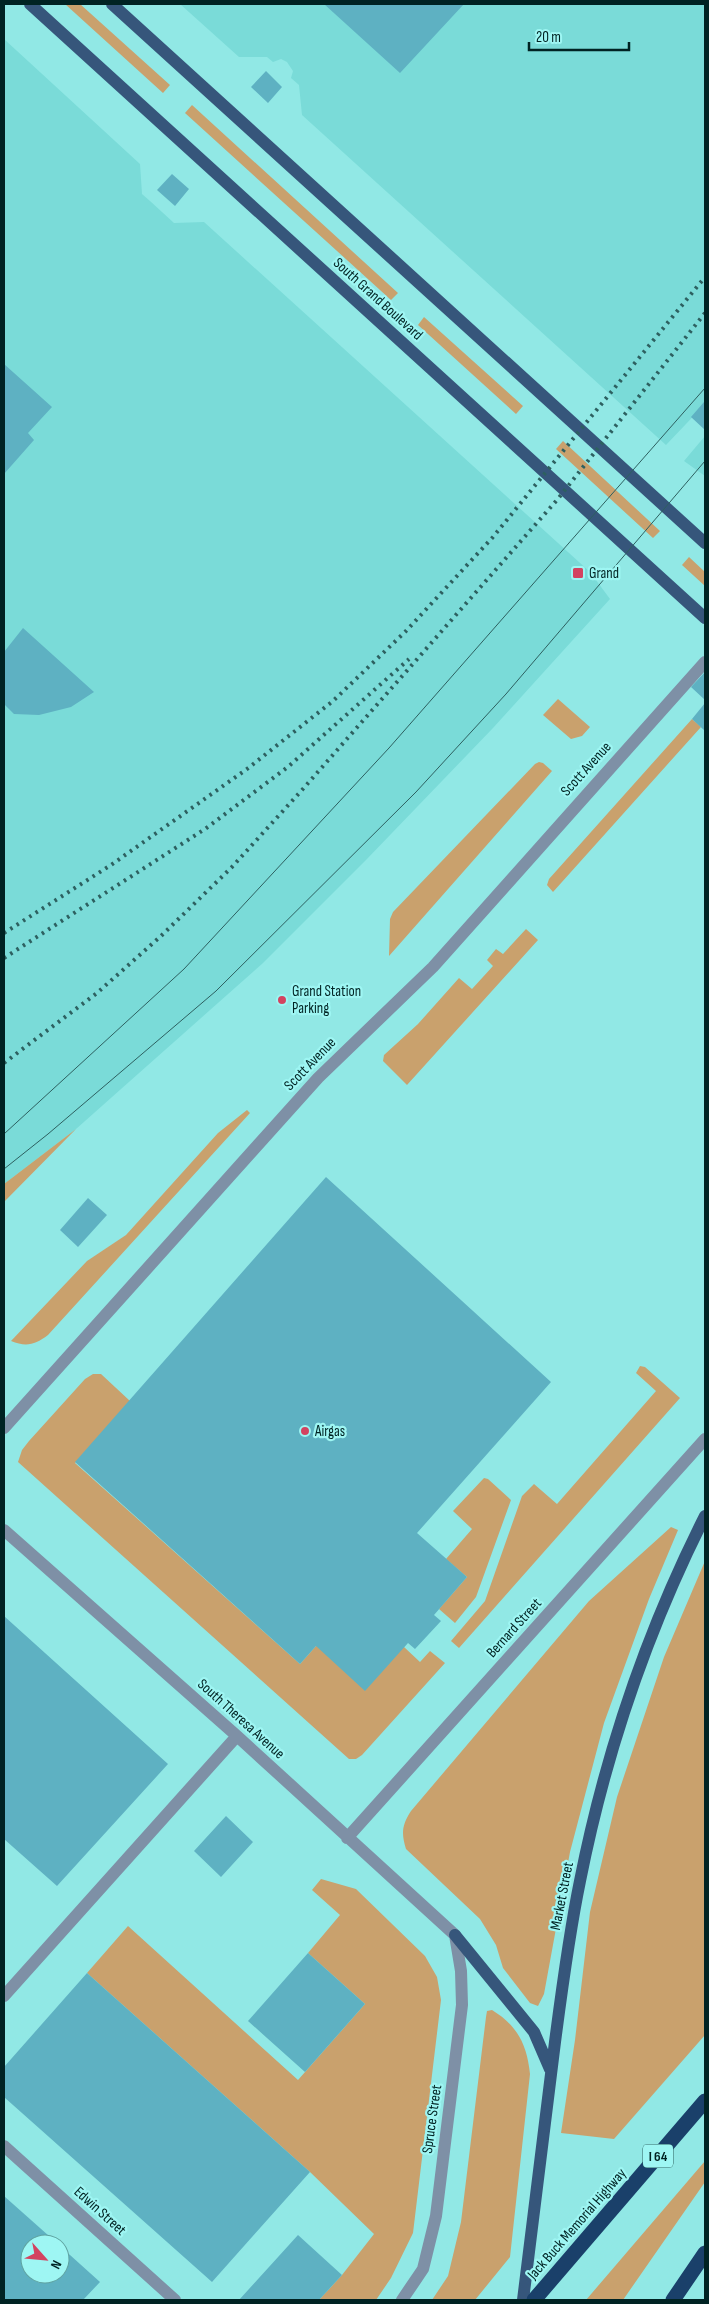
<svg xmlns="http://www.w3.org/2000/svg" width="709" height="2304" viewBox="0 0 709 2304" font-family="'Sofia Sans Condensed',sans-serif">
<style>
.built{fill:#7adbd8}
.green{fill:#c9a16d}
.building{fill:#5eb1c2}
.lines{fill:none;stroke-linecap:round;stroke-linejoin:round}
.minor{stroke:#7e90a6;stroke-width:12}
.major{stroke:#36567b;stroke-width:12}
.highway{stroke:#1a406a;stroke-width:15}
.tram{stroke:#2d6060;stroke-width:1}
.rail{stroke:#2d6060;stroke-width:4;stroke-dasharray:2.5 5;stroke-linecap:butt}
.poi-dot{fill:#d34360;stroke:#9ef6f3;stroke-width:2}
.labels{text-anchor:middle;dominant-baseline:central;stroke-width:4.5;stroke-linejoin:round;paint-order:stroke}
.shield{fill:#9ef6f3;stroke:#2f6261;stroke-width:1}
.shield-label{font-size:14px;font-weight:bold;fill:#002323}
.street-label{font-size:15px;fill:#002323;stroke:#9ef6f3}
.poi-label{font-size:15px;fill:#002323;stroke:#9ef6f3;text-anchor:start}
</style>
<rect width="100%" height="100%" fill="#91e8e5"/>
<path class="built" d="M 180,4 L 705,4 L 705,404 L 666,445 L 302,115 L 299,85 L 291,78 L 293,71 L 287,62 L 281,59 L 273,62 L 267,57 L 239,57 Z
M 4,39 L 140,164 L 142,194 L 150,201 L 174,223 L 204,222 L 590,572 L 610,599 L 493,728 L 366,860 L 263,963 L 76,1129 L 4,1184 Z
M 705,436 L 705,476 L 684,461 Z"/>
<path class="green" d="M 65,4 L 80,4 L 170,85 L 163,93 Z
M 192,105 L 398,293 L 391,300 L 185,113 Z
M 424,317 L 523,406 L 516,414 L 418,325 Z
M 563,441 L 660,531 L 653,538 L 556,449 Z
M 689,557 L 705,572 L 705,586 L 682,565 Z
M 558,699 L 590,727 L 582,736 L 571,739 L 543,715 Z
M 692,719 L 701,727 L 553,892 L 547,885 L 549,879 Z
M 539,762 L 543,763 L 552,771 L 389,956 L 390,919 L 393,912 L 535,764 Z
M 526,929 L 538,940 L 407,1085 L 383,1061 L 384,1055 L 418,1024 L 459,978 L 472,989 L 493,966 L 487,960 L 496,949 L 503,954 Z
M 247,1110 L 250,1113 L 48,1335 C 35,1345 26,1347 11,1341 L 87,1261 L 126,1235 L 218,1133 Z
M 76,1129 L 4,1202 L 4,1184 Z
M 640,1366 L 645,1367 L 680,1398 L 459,1648 L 451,1641 L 485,1601 L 522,1496 L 534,1484 L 557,1504 L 656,1391 L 636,1373 Z
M 93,1374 L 101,1374 L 130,1401 L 75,1463 L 300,1664 L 316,1646 L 404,1647 L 420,1662 L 430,1651 L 445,1663 L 362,1755 L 356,1759 L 349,1759 L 18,1462 L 22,1450 L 29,1441 L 85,1379 Z
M 484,1478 L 488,1479 L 511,1500 L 476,1597 L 455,1623 L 439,1609 L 467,1577 L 446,1559 L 472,1529 L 453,1511 Z
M 671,1527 L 678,1530 L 649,1599 L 604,1723 L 570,1852 L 544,1994 L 538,2006 L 530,2003 L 503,1968 L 496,1945 L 480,1919 L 406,1849 C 401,1833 402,1825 411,1811 L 589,1601 Z
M 705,1561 L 705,2035 L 614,2139 L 561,2133 L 575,2040 L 590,1912 L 617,1797 L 664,1657 Z
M 321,1879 L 356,1889 L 425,1956 L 437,1977 L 441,2000 L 413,2233 L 391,2278 L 376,2300 L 319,2300 L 342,2275 L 374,2234 L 310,2172 L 87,1973 L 128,1926 L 298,2080 L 365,2004 L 308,1953 L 340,1915 L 312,1890 Z
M 492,2010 C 518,2026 527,2045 530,2074 L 510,2257 L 475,2300 L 432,2300 L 448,2276 L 461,2222 L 486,2017 L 487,2011 Z
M 705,2161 L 705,2182 L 623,2300 L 586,2300 Z"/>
<path class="building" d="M 324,4 L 464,4 L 400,73 Z
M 266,71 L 282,87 L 268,103 L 251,87 Z
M 172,174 L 189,189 L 175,206 L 157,190 Z
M 4,364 L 52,407 L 28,433 L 34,440 L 4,474 Z
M 704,402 L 705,404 L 705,430 L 691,417 Z
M 23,628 L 94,692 L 71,707 L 39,715 L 14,714 L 4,704 L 4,652 Z
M 705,672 L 705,700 L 691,687 Z
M 705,703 L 705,731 L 692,719 Z
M 326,1177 L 551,1382 L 417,1533 L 467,1577 L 434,1615 L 441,1621 L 415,1649 L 408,1643 L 365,1691 L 316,1646 L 300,1664 L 75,1462 Z
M 88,1198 L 107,1215 L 78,1247 L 60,1230 Z
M 4,1616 L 168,1764 L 57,1886 L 4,1839 Z
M 226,1816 L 253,1842 L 221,1877 L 194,1851 Z
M 308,1953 L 365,2004 L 305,2072 L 248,2021 Z
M 87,1973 L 310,2172 L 212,2282 L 4,2097 L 4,2067 Z
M 4,2196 L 58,2244 L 30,2244 L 30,2274 L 60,2274 L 60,2246 L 100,2282 L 83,2300 L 4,2300 Z
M 298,2235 L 342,2275 L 319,2300 L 239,2300 Z"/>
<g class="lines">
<path class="minor" d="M 4,1428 L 318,1078 L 433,967 L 705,662
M 4,1530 L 237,1736 L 455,1935 L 461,1971 L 462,2005 L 436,2216 L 423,2269 L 402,2300
M 347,1838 L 705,1439
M 4,1996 L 237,1736
M 4,2146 L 175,2300"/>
<path class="major" d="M 30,4 L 705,618
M 112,4 L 705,543
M 455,1935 L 534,2032 L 550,2069
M 523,2300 C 533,2214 544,2128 555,2042 C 562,1988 569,1934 580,1881 C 605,1755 647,1631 705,1516"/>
<path class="highway" d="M 534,2300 L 705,2101
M 673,2300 L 705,2253"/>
<path class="tram" d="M 4,1134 L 184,969 L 389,748 L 705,388
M 4,1169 L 48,1134 L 216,991 L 416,792 L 506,694 L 705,461"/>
<path class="rail" d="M 4,933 L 111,865 L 247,769 L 333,701 L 406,631 L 493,537 L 705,277
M 4,958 L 205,829 L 289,766 L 409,659
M 4,1063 L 97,993 L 161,936 L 232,867 L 302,790 L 557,500 L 705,313"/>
</g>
<g class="poi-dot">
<rect x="572" y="567" width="12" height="12" rx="2.5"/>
<circle cx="282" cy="1000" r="5"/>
<circle cx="305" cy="1431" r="5"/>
</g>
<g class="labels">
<rect class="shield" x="643" y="2144.5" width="30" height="23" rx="4"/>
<g class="shield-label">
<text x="658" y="2156">I 64</text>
</g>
<g class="street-label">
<text transform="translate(378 299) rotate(42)">South Grand Boulevard</text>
<text transform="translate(586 769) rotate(-48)">Scott Avenue</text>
<text transform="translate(310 1064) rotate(-46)">Scott Avenue</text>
<text transform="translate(514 1628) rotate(-48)">Bernard Street</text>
<text transform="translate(241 1719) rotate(42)">South Theresa Avenue</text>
<text transform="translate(562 1896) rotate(-79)">Market Street</text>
<text transform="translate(432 2119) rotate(-82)">Spruce Street</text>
<text transform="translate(100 2211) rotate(42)">Edwin Street</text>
<text transform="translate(577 2224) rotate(-49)">Jack Buck Memorial Highway</text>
</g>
<g class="poi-label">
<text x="589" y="573">Grand</text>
<text x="292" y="991">Grand Station<tspan x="292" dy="17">Parking</tspan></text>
<text x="315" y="1431">Airgas</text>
</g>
</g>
<rect width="709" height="2304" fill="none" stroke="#002323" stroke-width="10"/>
<g transform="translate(45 2259) rotate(117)"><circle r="24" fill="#9ef6f3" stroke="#5fa2a0"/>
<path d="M0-4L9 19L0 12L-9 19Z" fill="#d34360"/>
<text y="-8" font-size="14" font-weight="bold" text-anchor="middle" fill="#002323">N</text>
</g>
<path d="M529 42v8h100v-8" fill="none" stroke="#002323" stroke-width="2.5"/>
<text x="536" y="42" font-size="15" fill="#002323" stroke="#9ef6f3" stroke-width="4" paint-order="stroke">20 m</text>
</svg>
